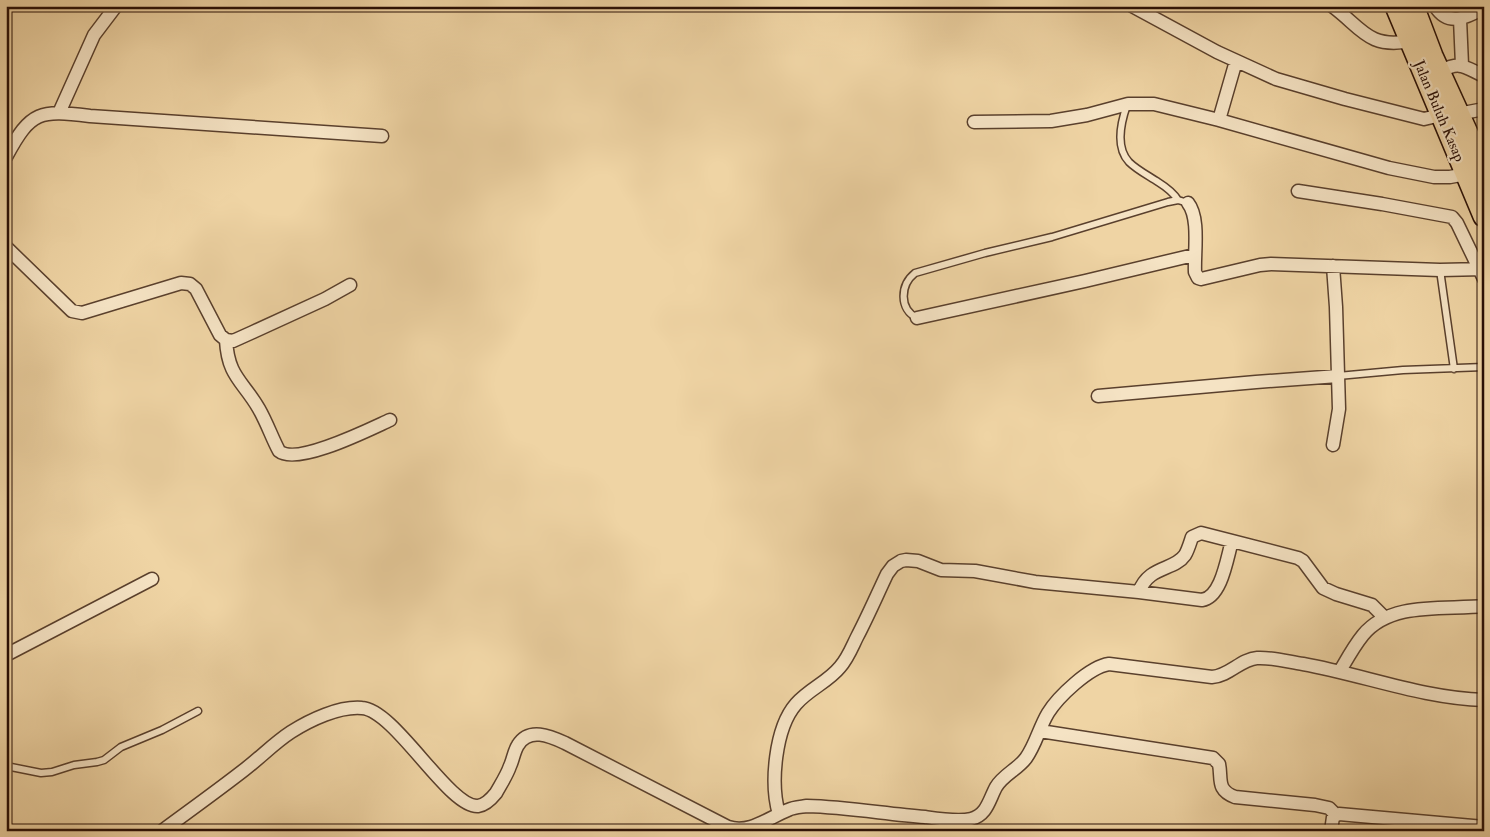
<svg xmlns="http://www.w3.org/2000/svg" width="1490" height="837" viewBox="0 0 1490 837" font-family="'IM FELL Double Pica',serif">
<style>
.lines{fill:none;stroke-linecap:round;stroke-linejoin:round}
.service-casing{stroke:#5a402d;stroke-width:9}
.minor-casing{stroke:#5a402d;stroke-width:15}
.trunk-casing{stroke:#280e05;stroke-width:24}
.service{stroke:#f5e3c4;stroke-width:6}
.minor{stroke:#f5e3c4;stroke-width:12}
.trunk{stroke:#efd4a4;stroke-width:21}
.labels{text-anchor:middle;dominant-baseline:central;stroke-width:4.5;stroke-linejoin:round;paint-order:stroke}
.street-label{font-size:15px;fill:#280e05;stroke:#f5e3c4}
</style>
<rect width="100%" height="100%" fill="#efd4a4"/>
<filter id="stains"><feTurbulence type="fractalNoise" baseFrequency=".004" numOctaves="4"/><feColorMatrix values="0 0 0 0 .2 0 0 0 0 .09 0 0 0 0 .02 0 0 0 .5 -.17"/></filter>
<radialGradient id="worn" r=".72"><stop offset=".6" stop-color="#630" stop-opacity="0"/><stop offset="1" stop-color="#630" stop-opacity=".3"/></radialGradient>
<g class="lines">
<g class="service-casing">
<path id="service" d="M 1127,105 C 1121,122 1115,147 1129,162 C 1137,170 1149,176 1158,182 C 1166,187 1173,192 1178,200
M 1440,270 L 1454,369
M 917,318 C 899,309 900,285 915,273 L 985,253 L 1052,237 L 1168,202 L 1178,200 L 1188,203
M 1338,376 L 1403,370 L 1484,367
M 6,766 L 41,773 L 52,772 L 74,765 L 97,762 L 104,760 L 121,747 L 162,730 L 198,711"/>
</g>
<g class="minor-casing">
<path id="minor" d="M 1132,6 L 1217,52 L 1276,79 L 1345,99 L 1424,119 L 1441,115
M 1332,6 C 1362,28 1368,49 1410,41
M 1435,6 C 1448,27 1466,18 1484,8
M 1460,19 L 1462,65
M 1439,72 C 1461,60 1464,67 1484,76
M 59,113 L 94,35 L 116,6
M 1458,114 L 1484,109
M 1219,120 L 1236,61
M 974,122 L 1051,121 L 1087,115 L 1128,104 L 1154,104 L 1219,120 L 1389,168 L 1434,177 L 1450,177 L 1466,174
M 6,157 C 31,110 40,110 90,116 L 382,136
M 1298,191 L 1382,204 L 1452,217 L 1457,223 L 1484,279
M 1188,203 C 1200,218 1194,253 1195,272 L 1198,278 L 1201,279 L 1260,265 L 1271,264 L 1440,270 L 1484,269
M 6,247 L 72,311 L 82,313 L 181,283 L 190,284 L 196,289 L 220,335 L 226,340 C 228,377 243,381 259,409 C 267,423 272,438 279,451 C 297,466 370,429 390,420
M 917,318 L 1085,281 L 1194,255
M 226,340 L 233,341 L 253,332 L 325,299 L 350,285
M 1098,396 L 1256,382 L 1338,376
M 1333,445 L 1339,409 L 1336,307 L 1333,266
M 1139,592 C 1149,565 1174,571 1185,555 C 1188,550 1190,543 1192,537 L 1201,533 L 1298,558 L 1303,561 L 1323,588 L 1336,594 L 1372,605 L 1384,617
M 6,655 L 152,579
M 1340,671 C 1347,659 1354,646 1363,635 C 1391,601 1444,610 1484,606
M 1040,731 L 1213,758 L 1219,764 C 1222,779 1216,790 1235,797 L 1315,805 L 1329,808 L 1336,815
M 779,814 C 770,784 775,728 796,704 C 809,689 828,682 840,667 C 848,658 852,647 857,637 C 868,616 877,595 887,574 L 893,566 L 901,561 L 906,560 L 918,561 L 941,570 L 975,571 L 1035,582 L 1139,592 L 1202,600 C 1222,597 1227,557 1232,541
M 162,831 C 189,811 217,791 244,770 C 260,758 274,743 291,732 C 310,720 339,706 362,708 C 395,710 449,808 478,806 C 486,805 492,798 496,793 C 501,784 507,775 510,766 C 513,760 514,751 518,745 C 529,727 550,736 565,743 L 728,827 C 750,834 768,818 788,810 C 794,807 801,807 807,806 C 847,807 886,814 925,817 C 939,819 958,822 971,819 C 987,815 989,800 996,787 C 1003,775 1018,769 1026,758 C 1036,744 1039,728 1048,713 C 1058,697 1089,667 1109,664 L 1212,677 C 1229,676 1241,659 1257,658 C 1272,657 1289,662 1303,664 C 1364,675 1422,698 1484,700
M 1331,831 L 1333,817 L 1339,814 L 1484,827"/>
</g>
<g class="trunk-casing">
<path id="trunk" d="M 1396,6 L 1484,216
M 1413,6 L 1432,56 L 1484,170"/>
</g>
<use href="#service" class="service"/>
<use href="#minor" class="minor"/>
<use href="#trunk" class="trunk"/>
</g>
<g class="labels">
<g class="street-label">
<text transform="translate(1439 111) rotate(67)">Jalan Buluh Kasap</text>
</g>
</g>
<rect width="1490" height="837" fill="none" stroke="#efd4a4" stroke-width="25"/>
<rect x="8" y="8" width="1475" height="822" fill="none" stroke="#280e05" stroke-width="2.5"/>
<rect x="12" y="12" width="1465" height="812" fill="none" stroke="#280e05"/>
<rect width="100%" height="100%" filter="url(#stains)"/>
<rect width="100%" height="100%" fill="url(#worn)"/>
</svg>
